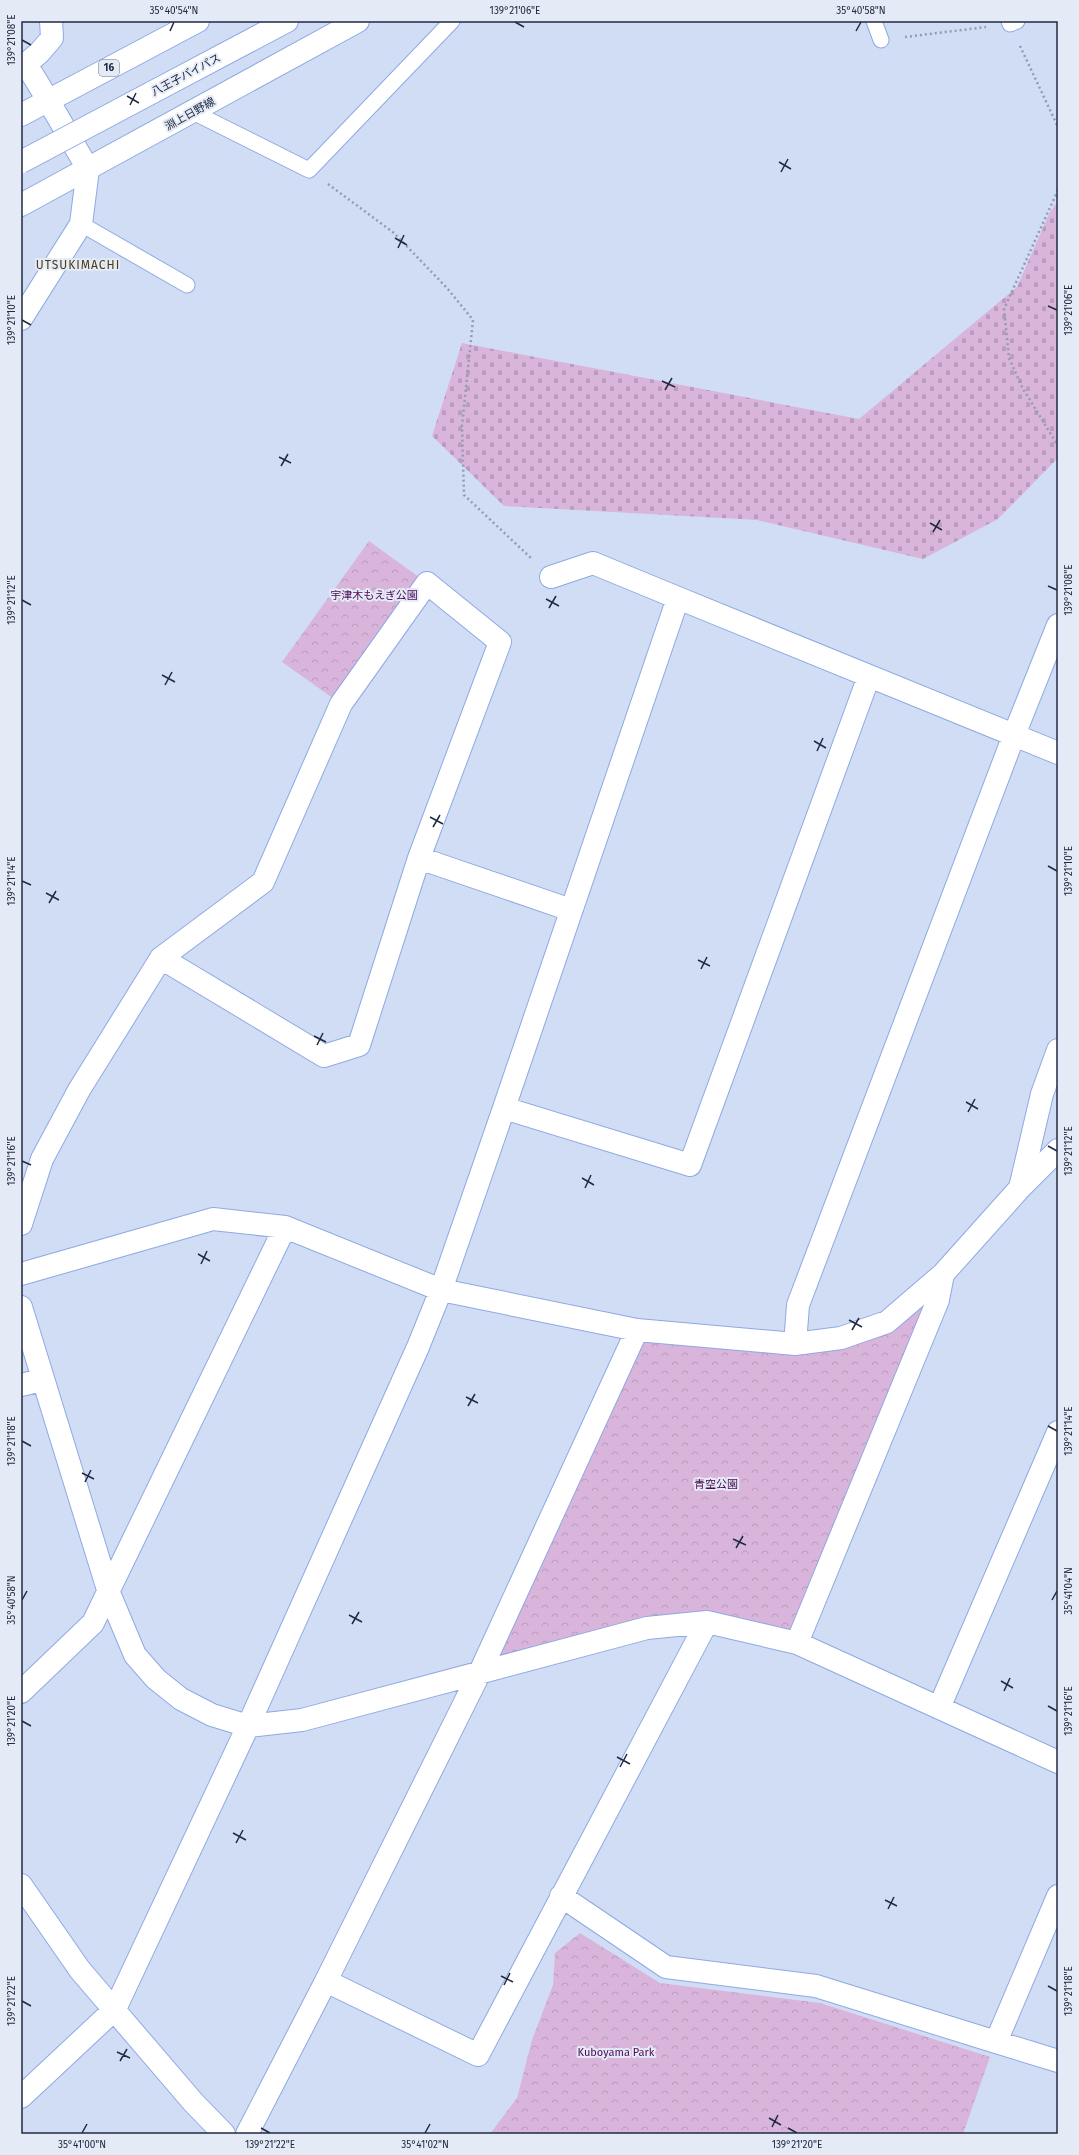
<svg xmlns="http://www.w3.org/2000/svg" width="1079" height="2155" viewBox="0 0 1079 2155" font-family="'Fira Sans','Noto Sans JP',sans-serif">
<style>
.cemetery{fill:url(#cemetery-stones)}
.park{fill:url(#park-crowns)}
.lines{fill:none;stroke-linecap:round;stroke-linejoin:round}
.lane-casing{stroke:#8ea9e3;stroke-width:17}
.street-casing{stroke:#8ea9e3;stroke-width:24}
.secondary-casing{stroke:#8ea9e3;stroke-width:24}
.highway-casing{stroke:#8ea9e3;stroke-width:24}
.path{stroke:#909cb3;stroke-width:2.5;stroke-dasharray:2 3;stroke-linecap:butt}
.lane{stroke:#fff;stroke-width:15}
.street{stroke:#fff;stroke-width:22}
.secondary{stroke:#fff;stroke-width:22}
.highway{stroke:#fff;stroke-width:22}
.highway-bridge-casing{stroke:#8ea9e3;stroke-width:24;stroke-linecap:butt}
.highway-bridge{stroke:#fff;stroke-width:22}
.ticks{fill:none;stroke:#202a41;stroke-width:1.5}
.labels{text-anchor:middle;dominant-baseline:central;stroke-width:4;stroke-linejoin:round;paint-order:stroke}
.shield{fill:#e4eaf6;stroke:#5b6477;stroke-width:1}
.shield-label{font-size:10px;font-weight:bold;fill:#202a41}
.street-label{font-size:11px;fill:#202a41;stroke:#e4eaf6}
.park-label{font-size:11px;fill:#4f0855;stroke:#e4eaf6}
.neighbourhood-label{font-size:12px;letter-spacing:1px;fill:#4b3a13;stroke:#e4eaf6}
.neatline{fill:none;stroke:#202a41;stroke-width:1.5}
.ticks-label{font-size:10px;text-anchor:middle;fill:#202a41}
</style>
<defs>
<pattern id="cemetery-stones" width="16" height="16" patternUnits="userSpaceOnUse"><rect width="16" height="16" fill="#d9b5db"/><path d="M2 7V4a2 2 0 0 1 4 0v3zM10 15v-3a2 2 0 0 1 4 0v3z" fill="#ba9cbd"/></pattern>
<pattern id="park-crowns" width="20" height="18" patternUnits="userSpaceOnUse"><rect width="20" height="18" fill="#d9b5db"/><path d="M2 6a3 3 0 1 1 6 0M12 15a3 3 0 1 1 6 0" fill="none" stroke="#ba9cbd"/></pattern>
</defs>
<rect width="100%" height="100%" fill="#d1ddf5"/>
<path class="cemetery" d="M 1058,201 L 1058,458 L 998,519 L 923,559 L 757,520 L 504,506 L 432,436 L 462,343 L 859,419 L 1017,287 L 1050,212 Z"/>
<path class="park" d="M 369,541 L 427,583 L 341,704 L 282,662 Z
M 943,1274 L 797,1643 L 707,1622 L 480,1672 L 637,1330 L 841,1338 Z
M 580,1933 L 660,1983 L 820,2003 L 990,2057 L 963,2134 L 490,2134 L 517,2098 L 532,2040 L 553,1985 L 555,1953 Z"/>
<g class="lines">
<g class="lane-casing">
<path id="lane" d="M 874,21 L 881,40
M 1009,21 L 1010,24 L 1017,21
M 193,112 L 309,170 L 452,21
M 81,224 L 187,285"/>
</g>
<g class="street-casing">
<path id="street" d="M 48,100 L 26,64 L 39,53 L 52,38 L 51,21
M 21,319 L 81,224 L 88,169
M 551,577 L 593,563 L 678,598
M 419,858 L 571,910
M 504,1108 L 690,1165 L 869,676
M 1020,1188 L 1042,1094 L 1058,1050
M 21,1224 L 42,1159 L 79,1090 L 161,958 L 263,882 L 341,704 L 427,583 L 500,642 L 419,858 L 359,1045 L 324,1056 L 161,958
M 21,1274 L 213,1219 L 285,1227 L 441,1290 L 637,1330 L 795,1344 L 841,1338 L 887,1322 L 943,1274 L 1020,1188 L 1058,1150
M 21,1307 L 109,1593 L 135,1655 L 156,1679 L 181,1699 L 212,1715 L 248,1726 L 302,1720 L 647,1628 L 707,1622 L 797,1643 L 1058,1762
M 795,1344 L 798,1305 L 1014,735 L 1058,625
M 21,1385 L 42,1380
M 797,1643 L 938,1300 L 943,1274
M 21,1692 L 93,1623 L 285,1227
M 939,1708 L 1058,1432
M 21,1885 L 80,1970 L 193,2102 L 224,2134
M 561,1896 L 666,1967 L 816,1986 L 996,2042
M 1058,1896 L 996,2042 L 1058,2061
M 326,1981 L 480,1672 L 637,1330
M 21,2097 L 115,2009 L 248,1726 L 418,1347 L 441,1290 L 504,1108 L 678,598 L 1058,753
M 247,2134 L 326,1981 L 478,2055 L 707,1622"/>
</g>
<g class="secondary-casing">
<path id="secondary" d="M 48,100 L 88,169
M 21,205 L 358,21"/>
</g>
<g class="highway-casing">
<path id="highway" d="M 151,93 L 287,21
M 21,115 L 198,21"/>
</g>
<path class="path" d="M 905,37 L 986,27
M 1020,46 L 1058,127
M 328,184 L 394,233 L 447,288 L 473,320 L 462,426 L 464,495 L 531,558
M 1058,190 L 1004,309 L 1009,358 L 1022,387 L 1058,446"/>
<use href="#lane" class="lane"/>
<use href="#street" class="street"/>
<use href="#secondary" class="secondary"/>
<use href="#highway" class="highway"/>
<g class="highway-bridge-casing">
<path id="highway-bridge" d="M 21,162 L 151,93"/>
</g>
<use href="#highway-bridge" class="highway-bridge"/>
</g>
<path class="ticks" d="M 515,22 L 524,27M 170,31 L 174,22M 856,31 L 861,22M 22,40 L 31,45M 127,96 L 139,103M 130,105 L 136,93M 779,162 L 791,169M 781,172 L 788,159M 395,238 L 407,245M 398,248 L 404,235M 1048,306 L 1057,310M 22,320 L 31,325M 662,381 L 675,387M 665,390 L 672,378M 279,457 L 291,463M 281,466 L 288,454M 930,523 L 942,530M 933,532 L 940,520M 1048,586 L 1057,590M 546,599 L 559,606M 22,600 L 31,605M 549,608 L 556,596M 162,675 L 175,682M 165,685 L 172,672M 814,741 L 826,748M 817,751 L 823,738M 430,817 L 443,824M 433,827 L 440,815M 1048,866 L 1057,871M 22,881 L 31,885M 46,893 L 59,900M 49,903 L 56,891M 698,960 L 710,966M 701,969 L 707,957M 314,1036 L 326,1042M 317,1045 L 323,1033M 966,1102 L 978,1109M 968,1112 L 975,1099M 1048,1146 L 1057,1151M 22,1161 L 31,1165M 582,1178 L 594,1185M 585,1188 L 591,1175M 198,1254 L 210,1261M 201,1264 L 207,1251M 849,1320 L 862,1327M 852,1330 L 859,1318M 466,1397 L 478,1403M 468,1406 L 475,1394M 1048,1426 L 1057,1431M 22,1441 L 31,1446M 82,1473 L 94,1479M 85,1482 L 91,1470M 733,1539 L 746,1545M 736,1548 L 743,1536M 22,1600 L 27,1591M 1052,1600 L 1057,1591M 349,1615 L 362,1622M 352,1624 L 359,1612M 1001,1681 L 1013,1688M 1004,1691 L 1010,1678M 1048,1706 L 1057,1711M 22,1721 L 31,1726M 617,1757 L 630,1764M 620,1767 L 627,1754M 233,1833 L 246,1840M 236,1843 L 243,1830M 885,1900 L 897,1906M 888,1909 L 894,1897M 501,1976 L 513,1982M 504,1985 L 510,1973M 1048,1986 L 1057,1991M 22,2001 L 31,2006M 117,2052 L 130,2058M 120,2061 L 127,2049M 769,2118 L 781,2125M 772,2127 L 778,2115M 261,2128 L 270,2133M 788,2128 L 797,2133M 82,2133 L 87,2124M 425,2133 L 430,2124"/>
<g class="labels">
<rect class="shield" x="99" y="60" width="20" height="16" rx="3"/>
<g class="shield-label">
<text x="109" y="68">16</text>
</g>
<g class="street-label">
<text transform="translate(186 75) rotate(-28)">八王子バイパス</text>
<text transform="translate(190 114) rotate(-29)">淵上日野線</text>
</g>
<g class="park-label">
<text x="374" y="595">宇津木もえぎ公園</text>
<text x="716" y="1484">青空公園</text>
<text x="616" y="2052">Kuboyama Park</text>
</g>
<g class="neighbourhood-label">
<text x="78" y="265">UTSUKIMACHI</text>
</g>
</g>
<rect width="1079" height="2155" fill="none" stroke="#e4eaf6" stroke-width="44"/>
<rect x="22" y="22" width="1035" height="2111" class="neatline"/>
<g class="ticks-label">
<text x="174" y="14">35°40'54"N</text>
<text x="515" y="14">139°21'06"E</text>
<text x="861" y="14">35°40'58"N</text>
<text transform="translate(11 40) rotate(-90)" y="4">139°21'08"E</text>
<text transform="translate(1068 310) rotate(-90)" y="4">139°21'06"E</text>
<text transform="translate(11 320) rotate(-90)" y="4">139°21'10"E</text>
<text transform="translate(1068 590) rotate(-90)" y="4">139°21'08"E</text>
<text transform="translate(11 600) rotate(-90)" y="4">139°21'12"E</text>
<text transform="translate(1068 871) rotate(-90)" y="4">139°21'10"E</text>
<text transform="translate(11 881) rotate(-90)" y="4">139°21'14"E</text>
<text transform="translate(1068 1151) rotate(-90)" y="4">139°21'12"E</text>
<text transform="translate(11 1161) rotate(-90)" y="4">139°21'16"E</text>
<text transform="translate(1068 1431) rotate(-90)" y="4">139°21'14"E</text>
<text transform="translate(11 1441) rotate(-90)" y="4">139°21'18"E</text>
<text transform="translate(1068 1591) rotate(-90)" y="4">35°41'04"N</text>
<text transform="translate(11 1600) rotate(-90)" y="4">35°40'58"N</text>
<text transform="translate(1068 1711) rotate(-90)" y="4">139°21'16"E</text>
<text transform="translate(11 1721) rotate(-90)" y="4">139°21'20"E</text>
<text transform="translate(1068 1991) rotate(-90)" y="4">139°21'18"E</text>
<text transform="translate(11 2001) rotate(-90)" y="4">139°21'22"E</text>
<text x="82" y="2148">35°41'00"N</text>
<text x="270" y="2148">139°21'22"E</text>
<text x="425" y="2148">35°41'02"N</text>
<text x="797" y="2148">139°21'20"E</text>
</g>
</svg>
